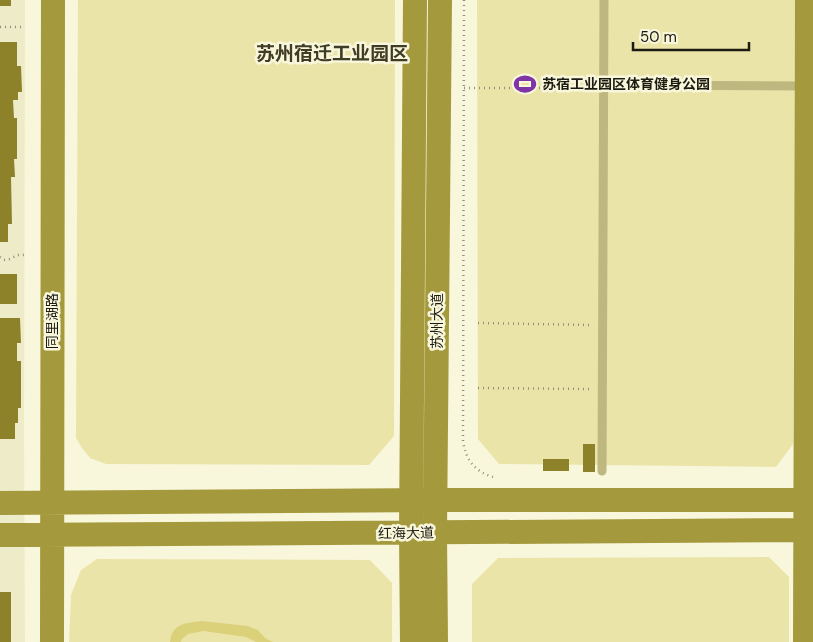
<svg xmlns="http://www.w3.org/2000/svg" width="813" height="642" viewBox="0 0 813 642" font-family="'DM Sans','Noto Sans SC',sans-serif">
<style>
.built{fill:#eeebc8}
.green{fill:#ebe4a9}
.water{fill:#dcd17b}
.building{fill:#8d8229}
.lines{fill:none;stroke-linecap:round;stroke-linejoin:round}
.path{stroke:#91907d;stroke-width:2.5;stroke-dasharray:1 4;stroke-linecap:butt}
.lane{stroke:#beb77f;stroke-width:9}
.secondary{stroke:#a4993c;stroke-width:24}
.labels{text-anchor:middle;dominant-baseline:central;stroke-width:5;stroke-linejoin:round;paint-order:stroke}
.poi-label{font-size:14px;font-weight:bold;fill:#1c1b11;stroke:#f8f6db;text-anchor:start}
.street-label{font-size:14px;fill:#1c1b11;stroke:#f8f6db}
.district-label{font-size:19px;font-weight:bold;fill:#3f3c26;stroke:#f8f6db}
</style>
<rect width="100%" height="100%" fill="#f8f6db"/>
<path class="built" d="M 0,0 L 25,0 L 24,435 L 25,642 L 0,642 Z"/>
<path class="green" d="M 78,0 L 395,0 L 394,436 L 369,465 L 106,464 L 90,458 L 82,448 L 76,438 Z
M 477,0 L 795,0 L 793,444 L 776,467 L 499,464 L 478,439 Z
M 769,557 L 789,577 L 789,642 L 472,642 L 472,584 L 498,558 Z
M 97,559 L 370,560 L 392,583 L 392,642 L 69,642 L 71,595 L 81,570 Z"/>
<path class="water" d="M 202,621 L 248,626 L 258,630 L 265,638 L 273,642 L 256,642 L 246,637 L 203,631 L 188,634 L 182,639 L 181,642 L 170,642 C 172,623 186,623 202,621 Z"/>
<path class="building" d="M 0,0 L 11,0 L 11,6 L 0,6 Z
M 0,42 L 17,42 L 17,66 L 21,66 L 22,92 L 18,92 L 18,100 L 13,100 L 14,118 L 17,118 L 17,159 L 14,159 L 15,177 L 11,177 L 12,224 L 8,224 L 8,242 L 0,242 Z
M 0,274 L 17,274 L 17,304 L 0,304 Z
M 0,318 L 20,318 L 21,343 L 17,343 L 17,361 L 21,361 L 21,408 L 18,408 L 18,423 L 15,423 L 15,439 L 0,439 Z
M 583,444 L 595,444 L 595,472 L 583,472 Z
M 543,459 L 569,459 L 569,471 L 543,471 Z
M 0,592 L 11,592 L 11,642 L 0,642 Z"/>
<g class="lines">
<path class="path" d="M 464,0 L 463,441 C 466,460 474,471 493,477
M 0,27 L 25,27
M 464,88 L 593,88
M 0,257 L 4,260 L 10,259 L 17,255 L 24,255
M 478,323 L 591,325
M 478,388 L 591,389"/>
<path class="lane" d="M 604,85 L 807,86
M 602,471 L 604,0"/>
<path class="secondary" d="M 0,503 L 435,500 L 813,500
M 0,535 L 813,530
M 52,642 L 53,0
M 412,642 L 411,533 L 415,0
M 436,642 L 435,533 L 440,0
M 805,642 L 807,0"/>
</g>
<defs>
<g id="stadium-bare" transform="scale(1.725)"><path d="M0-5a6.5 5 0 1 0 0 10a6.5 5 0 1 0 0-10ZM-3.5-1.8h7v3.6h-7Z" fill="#8035a6" stroke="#f8f6db" stroke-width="2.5" paint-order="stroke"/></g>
</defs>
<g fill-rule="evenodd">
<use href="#stadium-bare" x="525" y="84"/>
</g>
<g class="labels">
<g class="poi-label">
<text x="542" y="84">苏宿工业园区体育健身公园</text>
</g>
<g class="street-label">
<text transform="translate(52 321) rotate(-90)">同里湖路</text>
<text transform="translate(437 321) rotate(-90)">苏州大道</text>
<text transform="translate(406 533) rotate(-1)">红海大道</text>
</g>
<g class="district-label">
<text x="332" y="53">苏州宿迁工业园区</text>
</g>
</g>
<path d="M633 42v8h116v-8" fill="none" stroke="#1c1b11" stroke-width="2.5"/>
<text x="640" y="42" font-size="15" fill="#1c1b11" stroke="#f8f6db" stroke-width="4" paint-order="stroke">50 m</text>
</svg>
